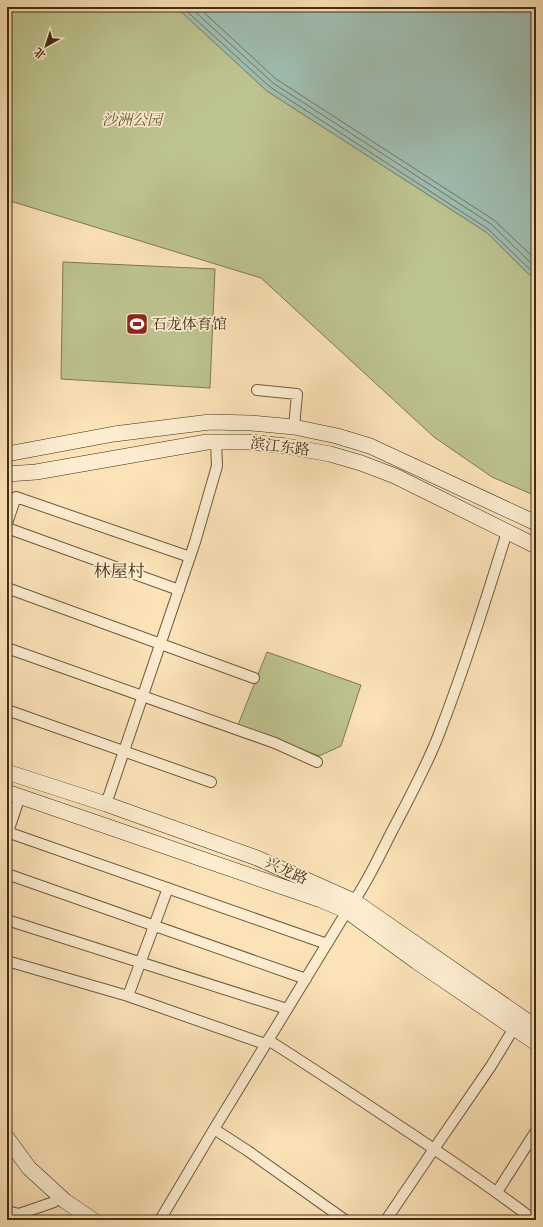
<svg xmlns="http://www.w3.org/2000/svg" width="543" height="1227" viewBox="0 0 543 1227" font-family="'IM FELL DW Pica','Noto Serif SC',serif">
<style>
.green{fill:#bdc38f;stroke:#807850}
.water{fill:#9fbdb0;stroke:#7b8371}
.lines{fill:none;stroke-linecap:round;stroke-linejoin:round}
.shore{stroke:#727461;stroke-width:1}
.street-casing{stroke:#725a3b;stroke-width:12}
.secondary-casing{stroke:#442c12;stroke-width:16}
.street{stroke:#fcecd0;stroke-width:10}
.secondary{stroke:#fcecd0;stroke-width:15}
.labels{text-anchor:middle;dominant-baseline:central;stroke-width:3.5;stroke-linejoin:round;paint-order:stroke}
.park-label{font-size:15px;font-style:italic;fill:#625231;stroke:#fcecd0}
.poi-label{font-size:15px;fill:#442c12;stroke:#fcecd0;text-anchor:start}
.street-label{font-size:15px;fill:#442c12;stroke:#fcecd0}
.quarter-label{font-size:17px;fill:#442c12;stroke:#fcecd0}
</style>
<rect width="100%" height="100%" fill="#fbe2b7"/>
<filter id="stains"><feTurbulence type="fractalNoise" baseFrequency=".005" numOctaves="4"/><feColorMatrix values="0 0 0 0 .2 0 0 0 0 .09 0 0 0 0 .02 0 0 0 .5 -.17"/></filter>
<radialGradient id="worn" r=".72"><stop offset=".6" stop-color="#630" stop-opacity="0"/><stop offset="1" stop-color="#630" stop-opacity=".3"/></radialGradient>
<path class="green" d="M 7,7 L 176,7 L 267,91 L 486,232 L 536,281 L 536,496 L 492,477 L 434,437 L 261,278 L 7,200 Z
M 63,262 L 215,269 L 210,388 L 61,379 Z
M 267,652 L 361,685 L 341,746 L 319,756 L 238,725 Z"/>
<path class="water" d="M 176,7 L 536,7 L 536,281 L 486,232 L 267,91 Z"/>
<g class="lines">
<path class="shore" d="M 182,7 L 270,87 L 488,229 L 536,275
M 190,7 L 273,83 L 491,224 L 536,268
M 198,7 L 276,79 L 494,220 L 536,260"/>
<g class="street-casing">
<path id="street" d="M 257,390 L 297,394 L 294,427
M 7,523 L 16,497 L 190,557
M 7,528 L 179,590
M 7,588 L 254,678
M 7,648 L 275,743 L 317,762
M 7,710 L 211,782
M 106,804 L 195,542 L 217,466 L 216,442
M 7,832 L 327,944
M 7,835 L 20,796
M 7,874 L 306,979
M 7,920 L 287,1009
M 7,961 L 128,996 L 265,1044
M 128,996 L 168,888
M 268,1040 C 311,1067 353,1095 395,1123 C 442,1154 489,1186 534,1220
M 214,1129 L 248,1151 L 345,1220
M 497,1192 L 536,1131
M 7,1211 L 19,1214 L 54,1202
M 160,1220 L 214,1129 L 347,911 C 364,888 377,861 390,835 C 407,802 426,768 439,734 C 465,667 486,599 507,532
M 386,1220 L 434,1149 L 491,1066 L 514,1028"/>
</g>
<g class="secondary-casing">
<path id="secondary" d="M 7,454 L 114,434 L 210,422 L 251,423 L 294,427 L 337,436 L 370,446 L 536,523
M 7,474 L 36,472 L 207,442 L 249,442 L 286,446 L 330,454 L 361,463 L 395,476 L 536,546
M 7,772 L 106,804 L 257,858 L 354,901 L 536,1027
M 7,792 L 321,900 L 347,911 L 417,962 L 536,1043
M 7,1138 L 29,1168 L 65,1201 L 93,1220"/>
</g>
<use href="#street" class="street"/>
<use href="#secondary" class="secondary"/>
</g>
<defs>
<g id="stadium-square" transform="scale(1.15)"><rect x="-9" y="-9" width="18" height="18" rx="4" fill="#8f2418" stroke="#fcecd0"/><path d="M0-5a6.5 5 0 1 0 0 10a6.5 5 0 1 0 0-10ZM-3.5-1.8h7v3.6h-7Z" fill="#fff"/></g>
</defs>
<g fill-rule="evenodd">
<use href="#stadium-square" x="137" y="324"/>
</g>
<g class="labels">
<g class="park-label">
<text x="132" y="120">沙洲公园</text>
</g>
<g class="poi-label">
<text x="152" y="324">石龙体育馆</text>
</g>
<g class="street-label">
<text transform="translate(280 447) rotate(7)">滨江东路</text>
<text transform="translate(286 871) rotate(24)">兴龙路</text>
</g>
<g class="quarter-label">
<text x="119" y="572">林屋村</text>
</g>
</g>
<rect width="543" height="1227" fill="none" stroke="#fbe2b7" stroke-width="24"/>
<rect x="8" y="8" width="527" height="1211" fill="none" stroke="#442c12" stroke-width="2"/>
<rect x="12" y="12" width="519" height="1203" fill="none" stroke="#442c12"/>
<g transform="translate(46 46) rotate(219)" stroke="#fcecd0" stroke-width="3" paint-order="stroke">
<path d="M0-3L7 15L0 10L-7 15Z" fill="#442c12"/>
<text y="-6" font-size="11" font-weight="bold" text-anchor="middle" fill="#442c12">北</text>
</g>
<rect width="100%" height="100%" filter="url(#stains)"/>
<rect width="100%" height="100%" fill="url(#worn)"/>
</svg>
